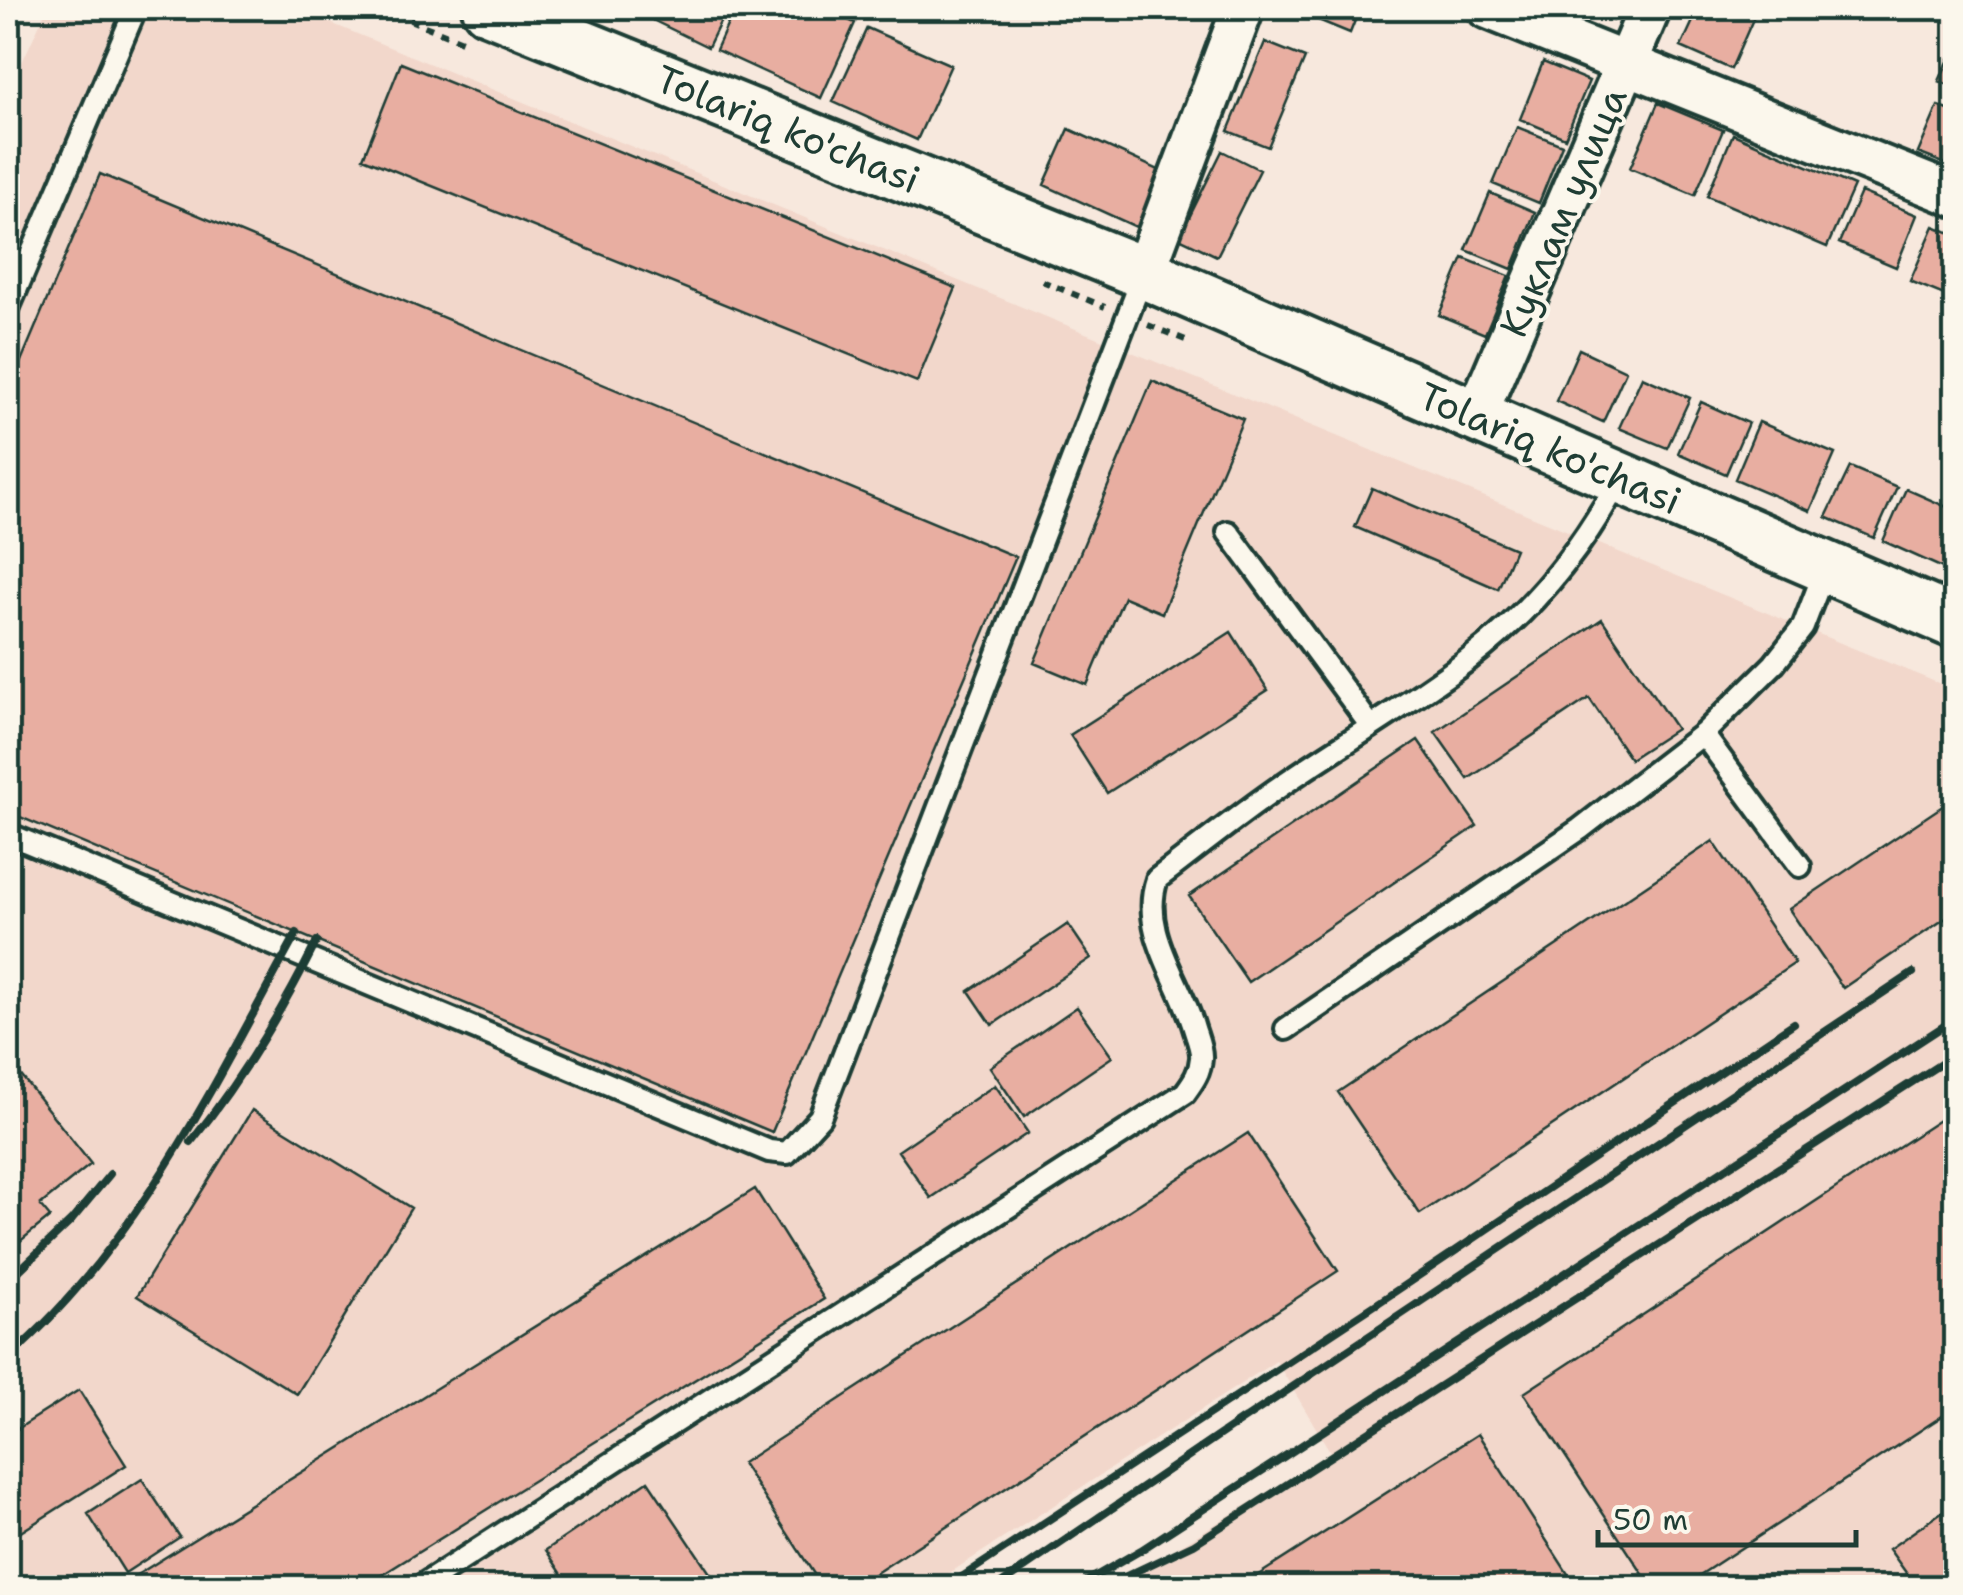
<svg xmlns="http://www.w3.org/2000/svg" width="1963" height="1595" viewBox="0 0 1963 1595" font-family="'Shantell Sans',sans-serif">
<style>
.built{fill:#f2d7cb}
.building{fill:#e8aea1;stroke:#1f3d34;stroke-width:2.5}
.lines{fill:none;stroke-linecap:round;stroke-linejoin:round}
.service-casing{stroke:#1f3d34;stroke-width:28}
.minor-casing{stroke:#1f3d34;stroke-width:48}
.tertiary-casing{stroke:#1f3d34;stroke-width:58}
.path{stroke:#1f3d34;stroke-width:6;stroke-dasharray:8 8;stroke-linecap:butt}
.service{stroke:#fbf7ec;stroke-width:20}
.minor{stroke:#fbf7ec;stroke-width:40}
.tertiary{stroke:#fbf7ec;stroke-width:50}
.rail{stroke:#1f3d34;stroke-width:8}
.labels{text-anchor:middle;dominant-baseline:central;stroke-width:8;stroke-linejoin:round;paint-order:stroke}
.street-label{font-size:38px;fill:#1f3d34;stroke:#fbf7ec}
</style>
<rect width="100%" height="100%" fill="#f7e8dd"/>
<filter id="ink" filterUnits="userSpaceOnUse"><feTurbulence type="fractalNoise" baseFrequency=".01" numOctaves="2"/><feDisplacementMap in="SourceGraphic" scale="20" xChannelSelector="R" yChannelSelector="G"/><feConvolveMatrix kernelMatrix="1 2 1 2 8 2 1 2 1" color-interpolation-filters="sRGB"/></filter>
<g filter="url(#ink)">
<path class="built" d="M 47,8 L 294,8 L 1955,690 L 1955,1587 L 1113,1587 L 1331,1453 L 1276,1361 L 928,1587 L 8,1588 L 8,93 Z"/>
<path class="building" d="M 628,8 L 727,8 L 708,47 Z
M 735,8 L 821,8 L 855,23 L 821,98 L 716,50 Z
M 1289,8 L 1360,8 L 1350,33 Z
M 1580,8 L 1619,8 L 1613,21 Z
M 1699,8 L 1757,10 L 1731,69 L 1681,47 Z
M 867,28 L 951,65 L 917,140 L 833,102 Z
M 1265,42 L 1305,58 L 1268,147 L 1228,131 Z
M 1956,44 L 1956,88 L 1939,81 Z
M 1543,62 L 1589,81 L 1565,138 L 1520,119 Z
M 401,63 L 956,288 L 917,382 L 363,158 Z
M 1658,103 L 1723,130 L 1695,195 L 1630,168 Z
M 1938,106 L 1956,113 L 1956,168 L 1918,153 Z
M 1517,127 L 1562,145 L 1539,203 L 1493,184 Z
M 1069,129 L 1170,175 L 1145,231 L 1044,185 Z
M 1733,134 L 1854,186 L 1827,247 L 1707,196 Z
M 1222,151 L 1260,170 L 1217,256 L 1179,238 Z
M 100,174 L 1016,557 L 772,1132 L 8,812 L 8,392 Z
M 1861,192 L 1917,215 L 1896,267 L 1839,243 Z
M 1490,193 L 1535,212 L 1512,269 L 1466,250 Z
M 1934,226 L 1956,235 L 1956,300 L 1910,281 Z
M 1463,258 L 1509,276 L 1485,334 L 1439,315 Z
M 1579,349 L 1626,371 L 1603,422 L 1556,401 Z
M 1642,377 L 1690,398 L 1667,448 L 1619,428 Z
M 1152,381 L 1243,419 L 1162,613 L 1124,597 L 1087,685 L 1034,663 Z
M 1701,402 L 1748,423 L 1726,474 L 1678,453 Z
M 1759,422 L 1835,454 L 1810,511 L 1735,479 Z
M 1850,467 L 1897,487 L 1874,538 L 1826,517 Z
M 1372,488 L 1515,549 L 1498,589 L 1355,527 Z
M 1906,489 L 1956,511 L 1956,546 L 1945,569 L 1883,541 Z
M 1602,619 L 1676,729 L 1630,759 L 1589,698 L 1468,779 L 1435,732 Z
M 1231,632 L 1268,690 L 1107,793 L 1070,735 Z
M 1418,740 L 1477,826 L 1248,982 L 1189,896 Z
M 1956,797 L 1956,911 L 1843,988 L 1789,909 Z
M 1713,841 L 1795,963 L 1420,1214 L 1338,1092 Z
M 1068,924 L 1091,958 L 992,1025 L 969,991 Z
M 1077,1007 L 1112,1057 L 1024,1117 L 990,1067 Z
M 8,1059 L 91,1164 L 40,1205 L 50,1217 L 8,1251 Z
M 995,1085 L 1028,1133 L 931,1198 L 898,1151 Z
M 1956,1109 L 1956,1407 L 1680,1588 L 1652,1588 L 1524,1393 Z
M 252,1110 L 411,1208 L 297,1394 L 137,1296 Z
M 1248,1133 L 1338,1271 L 853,1588 L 823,1588 L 742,1463 Z
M 755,1189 L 824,1299 L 361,1588 L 116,1588 Z
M 79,1390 L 126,1465 L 8,1540 L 8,1435 Z
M 1478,1434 L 1577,1588 L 1238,1588 Z
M 142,1479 L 180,1537 L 125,1573 L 88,1514 Z
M 648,1481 L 720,1588 L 571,1588 L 546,1550 Z
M 1956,1502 L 1956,1588 L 1917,1588 L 1889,1549 Z"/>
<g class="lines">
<g class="service-casing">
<path id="service" d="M 8,309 L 136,8
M 1228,532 L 1370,725
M 1703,734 L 1800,866
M 8,834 L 769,1151 L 787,1153 L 820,1117 L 1144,273
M 1286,1029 L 1580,829 L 1703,734 L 1774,664 L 1803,627 L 1826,567
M 36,1588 L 39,1588
M 418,1588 L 1185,1093 C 1193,1082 1200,1073 1201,1058 C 1202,1049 1197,1038 1194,1028 C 1180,979 1139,931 1157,879 C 1199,847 1241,813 1285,783 C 1345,742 1410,704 1468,660 C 1531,612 1582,549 1619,480"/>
</g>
<g class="minor-casing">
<path id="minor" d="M 1488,8 L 1956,196
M 1144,273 L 1243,8
M 1476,416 L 1650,8"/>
</g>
<g class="tertiary-casing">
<path id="tertiary" d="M 488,8 L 1144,273 L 1956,623"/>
</g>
<path class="path" d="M 380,8 L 462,41
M 1042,281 L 1105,307
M 1148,325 L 1188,341"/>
<use href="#service" class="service"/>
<use href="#minor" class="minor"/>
<use href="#tertiary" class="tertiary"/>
<path class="rail" d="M 191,1142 C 241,1080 281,1013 317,941
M 8,1281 L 71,1221 L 110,1174
M 8,1358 C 138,1245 215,1082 297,933
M 1234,1426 L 1913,973
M 1105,1586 L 1194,1544 L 1956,1054
M 945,1588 L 1381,1301 L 1794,1023
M 995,1588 L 1243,1419
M 1075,1588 L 1141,1550 L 1956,1018"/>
</g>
</g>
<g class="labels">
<g class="street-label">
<text transform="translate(788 129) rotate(22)">Tolariq ko'chasi</text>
<text transform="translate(1563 212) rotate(-67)">Куклам улица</text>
<text transform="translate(1550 448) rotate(23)">Tolariq ko'chasi</text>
</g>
</g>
<rect width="1963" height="1595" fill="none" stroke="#fbf7ec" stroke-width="40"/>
<rect x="20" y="20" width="1923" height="1555" fill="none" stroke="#1f3d34" stroke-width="4" filter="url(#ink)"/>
<path d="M1598 1530v15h258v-15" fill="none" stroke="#1f3d34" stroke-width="5"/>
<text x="1613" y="1530" font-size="30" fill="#1f3d34" stroke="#fbf7ec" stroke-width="8" paint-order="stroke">50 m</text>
</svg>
